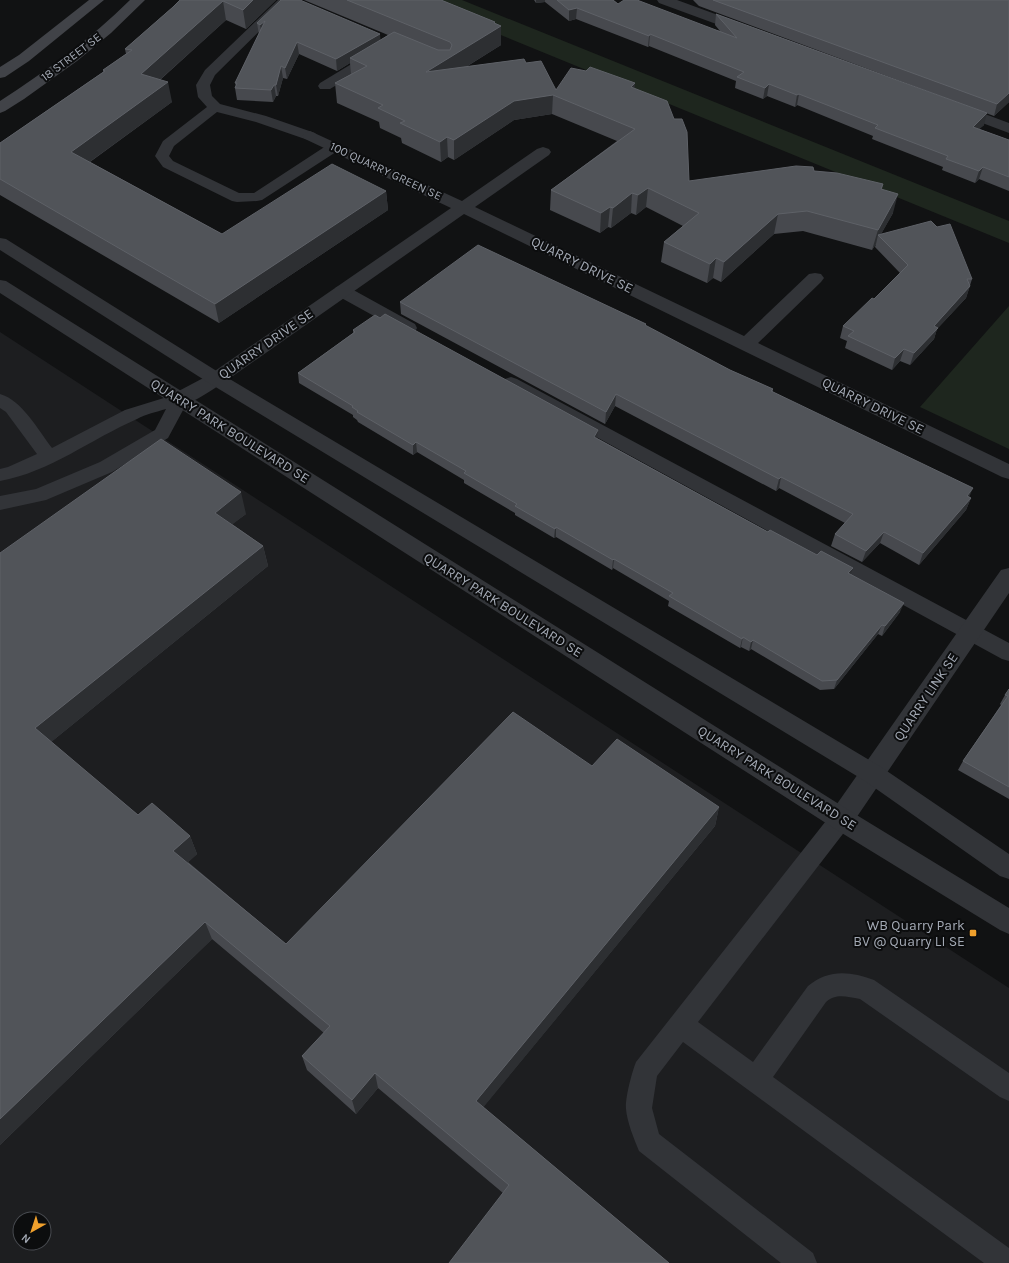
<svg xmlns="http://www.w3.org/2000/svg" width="1009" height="1263" viewBox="0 0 1009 1263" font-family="Karla,sans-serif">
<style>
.built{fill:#1d1e20;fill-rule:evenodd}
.green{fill:#1e261e}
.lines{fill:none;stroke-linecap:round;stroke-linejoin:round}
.service{fill:#323438;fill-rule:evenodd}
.minor{fill:#323438;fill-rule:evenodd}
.tertiary{fill:#323438;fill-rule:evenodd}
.secondary{fill:#414348;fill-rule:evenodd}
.wall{fill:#47494e}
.shaded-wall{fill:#2d2f32}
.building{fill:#515459;stroke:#5e6167}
.poi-dot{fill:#f0a02c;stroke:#0c0d0e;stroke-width:1.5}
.labels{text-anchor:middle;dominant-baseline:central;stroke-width:4;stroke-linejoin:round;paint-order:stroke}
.far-street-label{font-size:12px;fill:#a3a9b4;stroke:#0c0d0e}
.street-label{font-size:14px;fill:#a3a9b4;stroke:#0c0d0e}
.poi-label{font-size:14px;fill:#a3a9b4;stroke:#0c0d0e;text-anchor:end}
</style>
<rect width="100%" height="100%" fill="#111213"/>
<path class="built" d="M 0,332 L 1009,988 L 1009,1263 L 0,1263 ZM 20,1219 L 44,1219 L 44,1243 L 20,1243 Z"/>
<path class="green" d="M 415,0 L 462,0 L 1009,221 L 1009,243 Z
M 1009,306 L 1009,449 L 920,407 Z"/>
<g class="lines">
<path class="service" d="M 278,0 L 291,0 L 215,75 L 210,85 L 212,96 L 220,104 L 266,116 L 315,133 L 317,136 L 315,139 L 310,140 L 305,139 L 256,122 L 217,112 L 174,146 L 169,156 L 173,161 L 239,193 L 254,193 L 329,144 L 334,143 L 339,144 L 341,147 L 339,150 L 262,200 L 257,201 L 237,202 L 232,201 L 163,167 L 155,156 L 163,141 L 207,107 L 198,97 L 196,85 L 205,70 Z
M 373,53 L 378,54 L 380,57 L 378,60 L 330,89 L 320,89 L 318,86 L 320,83 L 368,54 Z
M 342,286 L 348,287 L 415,324 L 417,328 L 415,332 L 409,333 L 403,332 L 336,295 L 334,291 L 336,287 Z
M 511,377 L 517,379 L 1009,643 L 1009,661 L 1002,659 L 505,387 L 502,383 L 505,379 Z
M 180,393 L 186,395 L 189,399 L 168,438 L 112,472 L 46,500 L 0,510 L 0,496 L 36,489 L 100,462 L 155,430 L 166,409 C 156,412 146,414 137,419 C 91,439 50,472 0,481 L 0,469 L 8,467 L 37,454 L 6,412 L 0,408 L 0,394 C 22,400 38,430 52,448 L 125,410 Z
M 841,809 L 849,812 L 852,819 L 849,826 L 698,1022 L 753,1062 L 808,986 C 828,969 850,971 874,980 L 1009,1073 L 1009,1101 L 1000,1097 L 860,999 C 847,997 836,993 826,1002 L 773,1077 L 1009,1248 L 1009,1263 L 984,1263 L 683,1042 L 657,1076 L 652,1108 L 659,1134 L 813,1253 L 817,1263 L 781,1263 L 639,1151 C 634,1139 627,1122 626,1109 C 625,1098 632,1072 636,1062 L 833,812 Z"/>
<path class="minor" d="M 657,0 L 677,0 L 748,26 L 750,29 L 748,32 L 743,33 L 738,32 L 659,3 Z
M 958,104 L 1009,123 L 1009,133 L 953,112 L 950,109 L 953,106 Z
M 310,131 L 462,201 L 537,149 L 543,147 L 549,149 L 551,152 L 549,155 L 475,207 L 744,336 L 809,274 L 815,273 L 821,274 L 824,278 L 821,282 L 758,343 L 1009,464 L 1009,479 L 1002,477 L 464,214 L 223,383 C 209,391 189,408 173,404 L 171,399 L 173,394 L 209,375 L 451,208 L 305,139 L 302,136 L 305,133 Z
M 1009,568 L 1009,593 L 850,827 L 841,830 L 832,827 L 829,819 L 832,811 L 1001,570 Z"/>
<path class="tertiary" d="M 0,238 L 6,239 L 223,375 L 881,767 L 1009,854 L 1009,879 L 1000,876 L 865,781 L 209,383 L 0,250 Z
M 0,280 L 6,281 L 850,811 L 1009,908 L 1009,934 L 1000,930 L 832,827 L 0,293 Z"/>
<path class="secondary" d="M 89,0 L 104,0 L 29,61 L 5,77 L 0,78 L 0,67 L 19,55 Z
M 130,0 L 145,0 L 111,33 L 77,61 L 24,99 L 5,111 L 0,113 L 0,101 C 46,71 91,39 130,0 Z"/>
</g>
<path class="wall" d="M 180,0 L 276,0 L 246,29 L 226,20 L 160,80 L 172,102 L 90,162 L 222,234 L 386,191 L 388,210 L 219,323 L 0,195 L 0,143 L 103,72 L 103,70 L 126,54 L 125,49 L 173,7 Z
M 304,0 L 441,0 L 495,22 L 495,23 L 501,26 L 501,45 L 466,67 L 526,63 L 556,90 L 635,89 L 689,181 L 814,171 L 883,184 L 882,189 L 893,213 L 881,234 L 972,279 L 966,298 L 937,329 L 934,339 L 910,365 L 900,361 L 892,370 L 845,348 L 847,341 L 840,338 L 843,326 L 874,299 L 900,273 L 875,247 L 876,244 L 872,250 L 803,231 L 774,234 L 721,282 L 713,278 L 707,283 L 661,262 L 664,242 L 683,226 L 646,207 L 636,215 L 631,213 L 611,228 L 608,227 L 600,233 L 550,210 L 551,190 L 617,141 L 552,114 L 514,120 L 454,160 L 448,157 L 441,162 L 402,143 L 401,138 L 380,128 L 379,122 L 337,103 L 335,83 L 351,74 L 350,63 L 337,71 L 299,54 L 287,79 L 283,78 L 278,96 L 276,96 L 273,102 L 237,100 L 235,88 L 236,86 L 235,83 L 259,35 L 257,23 L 380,34 L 380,40 L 388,35 Z
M 534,0 L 613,0 L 618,4 L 720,31 L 715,25 L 716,14 L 984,125 L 979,129 L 1009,140 L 1009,191 L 979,179 L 975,183 L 942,170 L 943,167 L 872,139 L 873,136 L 797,105 L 795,107 L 767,96 L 763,99 L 735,88 L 736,81 L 649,46 L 648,47 L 576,19 L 569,21 L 545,2 L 536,3 Z
M 693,0 L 1009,0 L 1009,102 L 994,116 L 699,6 Z
M 400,302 L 646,326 L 730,370 L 773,389 L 773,392 L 971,498 L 966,510 L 919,565 L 880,543 L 862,562 L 831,546 L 835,534 L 845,523 L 779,488 L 776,491 L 615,406 L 605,424 L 401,314 Z
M 353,330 L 597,438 L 768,532 L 851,574 L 900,612 L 882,636 L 878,634 L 834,689 L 820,690 L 751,649 L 749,651 L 741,647 L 740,648 L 668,606 L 669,601 L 613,568 L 612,570 L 556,537 L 554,538 L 515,515 L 515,513 L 464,483 L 464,480 L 417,452 L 413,455 L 358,422 L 357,420 L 353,417 L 353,415 L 299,383 L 298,373 L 353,333 Z
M 246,514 L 232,524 L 263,546 L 268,566 L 51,742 L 138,815 L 190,836 L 197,854 L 188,862 L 286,944 L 592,766 L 719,807 L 715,826 L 483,1107 L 669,1263 L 503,1193 L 378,1088 L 356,1114 L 307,1070 L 302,1056 L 324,1033 L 212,939 L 0,1145 L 0,553 Z
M 1009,689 L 1009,799 L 958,770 L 963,761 L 1001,705 L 1000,704 L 1005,695 Z"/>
<path class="shaded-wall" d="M 253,0 L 276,0 L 246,29 L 243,10 Z
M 536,0 L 545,0 L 545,2 L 536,3 Z
M 223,1 L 226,20 L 145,93 L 141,74 Z
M 577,8 L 576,19 L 569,21 L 569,10 Z
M 265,21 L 262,36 L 260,25 Z
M 495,22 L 495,29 L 501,26 L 501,45 L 427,91 L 426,72 Z
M 380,34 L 381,45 L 350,58 L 350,63 L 337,71 L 336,59 Z
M 650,34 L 649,46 L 648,47 L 649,36 Z
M 297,42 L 299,54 L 287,79 L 285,68 Z
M 281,66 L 283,78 L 278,96 L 276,85 Z
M 168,82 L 172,102 L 77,171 L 71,152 Z
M 635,83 L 634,103 L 631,87 Z
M 769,84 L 767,96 L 763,99 L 765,88 Z
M 274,85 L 276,96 L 273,102 L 271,90 Z
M 1009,93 L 1009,102 L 994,116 L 997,104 Z
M 799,94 L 797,105 L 795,107 L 797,95 Z
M 553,95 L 552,114 L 514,120 L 454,160 L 454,140 L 514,101 Z
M 987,113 L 984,125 L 969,138 L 973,127 Z
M 447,137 L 448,157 L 441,162 L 440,142 Z
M 983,167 L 979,179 L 975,183 L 979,171 Z
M 648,188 L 646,207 L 636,215 L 638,195 Z
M 386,191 L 388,210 L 219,323 L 215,304 Z
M 632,193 L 631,213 L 611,228 L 613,208 Z
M 898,194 L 893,213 L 880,236 L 878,235 L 876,244 L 872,250 L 878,230 Z
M 610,207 L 608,227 L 600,233 L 601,213 Z
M 778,214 L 774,234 L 721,282 L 724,262 Z
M 716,258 L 713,278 L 707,283 L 710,264 Z
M 970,286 L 966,298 L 937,329 L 934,339 L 910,365 L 914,353 L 934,326 Z
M 904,349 L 900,361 L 892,370 L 895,358 Z
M 616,394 L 615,406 L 605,424 L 606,412 Z
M 598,430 L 597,439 L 594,437 Z
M 416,442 L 417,452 L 413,455 L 413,445 Z
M 781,477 L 779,488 L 776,491 L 779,479 Z
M 973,488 L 968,500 L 967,496 Z
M 241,492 L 246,514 L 220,534 L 215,513 Z
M 971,498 L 966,510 L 919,565 L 923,553 Z
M 556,527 L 556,537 L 554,538 L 555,529 Z
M 884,532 L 880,543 L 862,562 L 866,551 Z
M 263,546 L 268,566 L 45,747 L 35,728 Z
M 614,559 L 613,568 L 612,570 L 613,560 Z
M 853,568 L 850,577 L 848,573 Z
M 904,603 L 900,612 L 882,636 L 885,626 Z
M 882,625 L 878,634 L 834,689 L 837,680 Z
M 743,637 L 741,647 L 740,648 L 742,639 Z
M 753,640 L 751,649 L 749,651 L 751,642 Z
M 719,807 L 715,826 L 477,1115 L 476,1101 Z
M 190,836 L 197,854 L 181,869 L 173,851 Z
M 205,922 L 212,939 L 0,1145 L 0,1119 Z
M 375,1073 L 378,1088 L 356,1114 L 352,1100 Z"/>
<path class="building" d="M 180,0 L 253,0 L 243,10 L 223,1 L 141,74 L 168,82 L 71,152 L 222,234 L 332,164 L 386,191 L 215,304 L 0,179 L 0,143 L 105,71 L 103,70 L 132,50 L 125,49 L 173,7 Z
M 281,0 L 300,0 L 380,34 L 336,59 L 297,42 L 285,68 L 281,66 L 276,85 L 274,85 L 271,90 L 235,88 L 237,83 L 235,83 L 265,21 L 260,25 L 257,23 Z
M 347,0 L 441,0 L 495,22 L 494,23 L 501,26 L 426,72 L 524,59 L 526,63 L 541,61 L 556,90 L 571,68 L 586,71 L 590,67 L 635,83 L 631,87 L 667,101 L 674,119 L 682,119 L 687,132 L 689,181 L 796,166 L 813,167 L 814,171 L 837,173 L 883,184 L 881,189 L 898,194 L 878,230 L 807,211 L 778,214 L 724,262 L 716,258 L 710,264 L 664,242 L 699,213 L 648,188 L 638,195 L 632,193 L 613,208 L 610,207 L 601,213 L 551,190 L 635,129 L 553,95 L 514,101 L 454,140 L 447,137 L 440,142 L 400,123 L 405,121 L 378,108 L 383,105 L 335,83 L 367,66 L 350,58 L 394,32 L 438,50 L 450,50 L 452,45 L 450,42 Z
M 557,0 L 613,0 L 618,4 L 624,0 L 637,0 L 737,38 L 716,14 L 987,113 L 973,127 L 1009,140 L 1009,177 L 983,167 L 979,171 L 946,159 L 948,156 L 875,128 L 878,125 L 799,94 L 797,95 L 769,84 L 765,88 L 737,77 L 744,72 L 650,34 L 649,36 L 577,8 L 569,10 Z
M 713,0 L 1009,0 L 1009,93 L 997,104 Z
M 931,221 L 937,227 L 950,224 L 972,279 L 967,279 L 970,286 L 934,326 L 938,328 L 914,353 L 904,349 L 895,358 L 848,336 L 854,331 L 843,326 L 872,298 L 874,299 L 908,265 L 878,235 Z
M 478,245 L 646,324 L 645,325 L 730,370 L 773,389 L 771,391 L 973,488 L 967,496 L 971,498 L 923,553 L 884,532 L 866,551 L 835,534 L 853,514 L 781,477 L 779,479 L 616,394 L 606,412 L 400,302 Z
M 385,314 L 598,430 L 594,437 L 768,532 L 770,530 L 817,555 L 821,551 L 853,568 L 848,573 L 904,603 L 885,626 L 882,625 L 837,680 L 822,681 L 753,640 L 751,642 L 743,637 L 742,639 L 669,596 L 673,593 L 614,559 L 613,560 L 556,527 L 555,529 L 515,506 L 517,504 L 464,473 L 466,471 L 416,442 L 413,445 L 357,412 L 358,411 L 352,407 L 353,406 L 298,373 L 355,332 L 353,330 L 375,315 L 380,318 Z
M 161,439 L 241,492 L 215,513 L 263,546 L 35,728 L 138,815 L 152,803 L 190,836 L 173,851 L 286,944 L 513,712 L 592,766 L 617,739 L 719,807 L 476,1101 L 669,1263 L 449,1263 L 509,1185 L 375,1073 L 352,1100 L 302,1056 L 330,1026 L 205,922 L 0,1119 L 0,553 Z
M 1009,689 L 1009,787 L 963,761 L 1008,696 L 1005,695 Z"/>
<rect class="poi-dot" x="969" y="929" width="8" height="8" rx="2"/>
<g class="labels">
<g class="far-street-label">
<text transform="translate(71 57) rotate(-37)">18 STREET SE</text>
<text transform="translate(386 171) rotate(25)">100 QUARRY GREEN SE</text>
</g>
<g class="street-label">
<text transform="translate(582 265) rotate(26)">QUARRY DRIVE SE</text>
<text transform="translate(266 344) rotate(-35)">QUARRY DRIVE SE</text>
<text transform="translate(873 406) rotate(26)">QUARRY DRIVE SE</text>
<text transform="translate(230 431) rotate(32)">QUARRY PARK BOULEVARD SE</text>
<text transform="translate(503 605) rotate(32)">QUARRY PARK BOULEVARD SE</text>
<text transform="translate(926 697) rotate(-56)">QUARRY LINK SE</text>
<text transform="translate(777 778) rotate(32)">QUARRY PARK BOULEVARD SE</text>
</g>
<g class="poi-label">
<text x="965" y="925">WB Quarry Park<tspan x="965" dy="16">BV @ Quarry LI SE</tspan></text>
</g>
</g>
<g transform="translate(32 1231) rotate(219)"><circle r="19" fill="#0c0d0e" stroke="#484b50"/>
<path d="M0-3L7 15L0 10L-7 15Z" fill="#f0a02c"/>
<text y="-6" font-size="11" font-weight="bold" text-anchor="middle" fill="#a3a9b4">N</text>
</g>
</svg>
